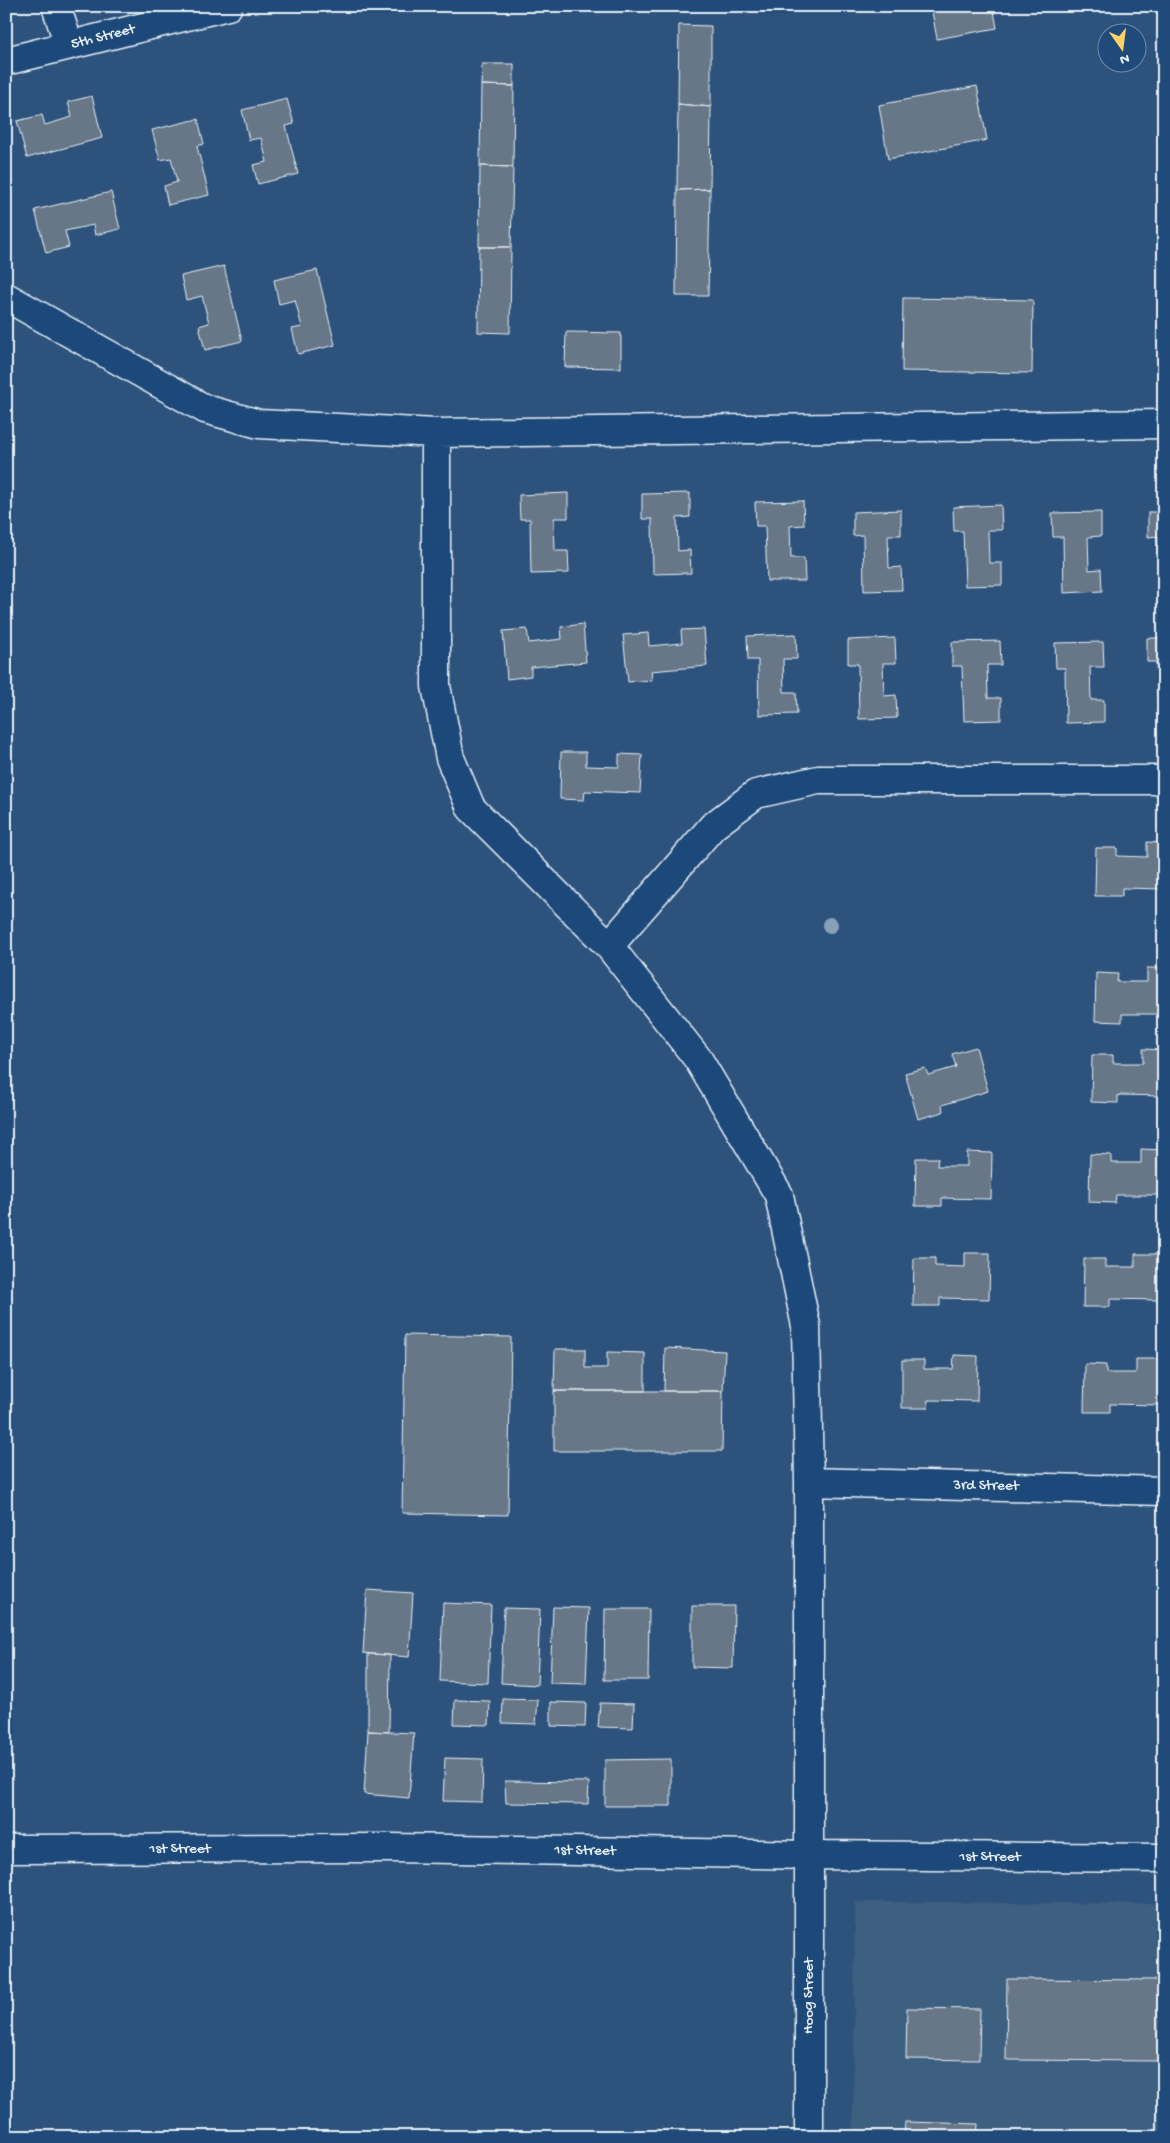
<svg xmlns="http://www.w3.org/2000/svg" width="1170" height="2143" viewBox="0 0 1170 2143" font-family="'Gochi Hand',sans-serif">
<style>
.built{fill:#3e5e80}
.building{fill:#677787;stroke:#e8f1f8}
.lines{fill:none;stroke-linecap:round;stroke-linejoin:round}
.minor-casing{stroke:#e8f1f8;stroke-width:31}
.minor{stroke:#1f4a7a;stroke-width:28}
.tree{fill:#87a1b8}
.labels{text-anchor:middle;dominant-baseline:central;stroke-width:4;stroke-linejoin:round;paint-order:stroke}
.street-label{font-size:15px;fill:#e8f1f8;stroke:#1f4a7a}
</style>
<rect width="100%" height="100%" fill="#2d537d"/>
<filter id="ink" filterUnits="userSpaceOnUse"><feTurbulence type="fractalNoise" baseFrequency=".02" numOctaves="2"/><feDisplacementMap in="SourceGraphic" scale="10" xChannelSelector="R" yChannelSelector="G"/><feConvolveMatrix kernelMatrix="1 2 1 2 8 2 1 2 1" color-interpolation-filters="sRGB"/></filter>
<g filter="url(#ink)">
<path class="built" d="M 855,1902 L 1164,1904 L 1164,2137 L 853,2137 Z"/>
<path class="building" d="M 931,6 L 993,6 L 997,28 L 937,39 Z
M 679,25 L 711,26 L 711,107 L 678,104 Z
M 482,64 L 514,64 L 514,86 L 481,85 Z
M 481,85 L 514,86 L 513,167 L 480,166 Z
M 977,86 L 987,140 L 888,159 L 879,105 Z
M 92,96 L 102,138 L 27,158 L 17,121 L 42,115 L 45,125 L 72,117 L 68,102 Z
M 287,99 L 294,124 L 286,126 L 298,174 L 258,184 L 253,165 L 267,162 L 261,138 L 249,140 L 242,110 Z
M 678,104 L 711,107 L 710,189 L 677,190 Z
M 198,119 L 204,144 L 197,146 L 209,195 L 168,205 L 164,186 L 177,182 L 171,158 L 160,160 L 152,130 Z
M 480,166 L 513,167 L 511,247 L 479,247 Z
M 710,189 L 708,296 L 676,296 L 677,190 Z
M 111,192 L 120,229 L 95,235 L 93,225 L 65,231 L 69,247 L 46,253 L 35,210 Z
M 479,247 L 511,247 L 510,333 L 478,332 Z
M 224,266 L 242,341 L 205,350 L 199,326 L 209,323 L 202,296 L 186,300 L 181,276 Z
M 317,270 L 335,345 L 298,354 L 292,329 L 302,327 L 295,300 L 279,304 L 274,280 Z
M 903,298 L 1033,300 L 1032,373 L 902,371 Z
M 566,332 L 621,333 L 621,368 L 565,367 Z
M 568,493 L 568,518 L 554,518 L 555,551 L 568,551 L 569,573 L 531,574 L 530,519 L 520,519 L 519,495 Z
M 690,493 L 690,517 L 677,518 L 678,551 L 690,550 L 691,573 L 653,574 L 652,519 L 642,519 L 642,494 Z
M 803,501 L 804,525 L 790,526 L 791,558 L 804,558 L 805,581 L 767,581 L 765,526 L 756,526 L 755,502 Z
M 1001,505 L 1002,530 L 988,530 L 989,563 L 1002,563 L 1002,585 L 965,586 L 963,531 L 954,531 L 953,507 Z
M 901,510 L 901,535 L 888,535 L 889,568 L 901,567 L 902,590 L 864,591 L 863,535 L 853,536 L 853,512 Z
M 1101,512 L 1101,536 L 1088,537 L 1089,570 L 1101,569 L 1102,591 L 1064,593 L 1063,537 L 1053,537 L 1052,513 Z
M 1148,512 L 1164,512 L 1164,592 L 1160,592 L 1158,536 L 1148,537 Z
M 583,624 L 586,662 L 531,667 L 531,676 L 507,679 L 503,631 L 527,629 L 529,643 L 562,639 L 561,627 Z
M 704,629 L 707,666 L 651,671 L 652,680 L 628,682 L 623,635 L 648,633 L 649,646 L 682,643 L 681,630 Z
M 796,634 L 797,659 L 783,659 L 784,692 L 796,692 L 797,714 L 759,715 L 758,660 L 748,660 L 747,636 Z
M 895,638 L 896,663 L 883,663 L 884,696 L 896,695 L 897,718 L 859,719 L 858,664 L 848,664 L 848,640 Z
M 1147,638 L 1164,638 L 1164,718 L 1158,718 L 1156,662 L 1147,662 Z
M 1000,641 L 1001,665 L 987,665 L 988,698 L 1001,698 L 1001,720 L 964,721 L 962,666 L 952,666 L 952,642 Z
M 1103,642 L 1104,667 L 1090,667 L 1091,700 L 1104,700 L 1104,722 L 1066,723 L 1065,668 L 1056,668 L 1055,643 Z
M 561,752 L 586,752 L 586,766 L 619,767 L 619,754 L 642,755 L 640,793 L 585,791 L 584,800 L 560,799 Z
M 1147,842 L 1164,843 L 1164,889 L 1122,888 L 1122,896 L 1095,896 L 1096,848 L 1117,848 L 1117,856 L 1147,857 Z
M 1147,968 L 1164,968 L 1164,1014 L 1122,1014 L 1122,1022 L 1095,1021 L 1096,973 L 1118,974 L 1117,982 L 1147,982 Z
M 976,1047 L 988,1091 L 942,1105 L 943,1112 L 918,1119 L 905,1073 L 925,1068 L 928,1075 L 956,1067 L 952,1054 Z
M 1143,1049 L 1164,1050 L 1164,1096 L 1118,1095 L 1118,1103 L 1091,1102 L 1092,1055 L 1113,1055 L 1113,1063 L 1143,1063 Z
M 1141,1149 L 1164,1150 L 1164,1195 L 1116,1195 L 1115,1203 L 1089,1202 L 1090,1154 L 1111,1155 L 1111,1163 L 1141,1163 Z
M 967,1152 L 992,1153 L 991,1199 L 942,1198 L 942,1206 L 915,1206 L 916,1158 L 938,1158 L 937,1166 L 967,1166 Z
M 965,1253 L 990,1253 L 989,1299 L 940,1298 L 940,1306 L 913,1306 L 914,1258 L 935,1258 L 935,1266 L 965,1267 Z
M 1135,1254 L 1159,1254 L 1159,1300 L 1110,1299 L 1110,1307 L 1083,1307 L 1084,1259 L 1105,1259 L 1105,1267 L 1135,1267 Z
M 405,1335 L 511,1337 L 508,1515 L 402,1513 Z
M 665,1348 L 725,1351 L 723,1391 L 664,1391 Z
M 555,1349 L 585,1349 L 585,1368 L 607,1368 L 607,1352 L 645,1353 L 645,1391 L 554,1391 Z
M 954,1355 L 978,1356 L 977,1401 L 928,1400 L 928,1408 L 902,1408 L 902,1360 L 924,1360 L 924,1369 L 953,1369 Z
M 1136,1359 L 1160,1359 L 1159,1405 L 1110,1404 L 1110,1412 L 1084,1412 L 1085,1364 L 1106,1365 L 1106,1373 L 1136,1373 Z
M 554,1391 L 723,1391 L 722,1451 L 554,1451 Z
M 367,1590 L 413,1593 L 409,1657 L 363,1653 Z
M 443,1603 L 491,1605 L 488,1683 L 440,1681 Z
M 692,1606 L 734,1606 L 733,1668 L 692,1667 Z
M 553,1607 L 589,1608 L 586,1684 L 550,1683 Z
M 504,1608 L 540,1609 L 537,1685 L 501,1683 Z
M 605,1609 L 649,1609 L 648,1680 L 604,1680 Z
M 368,1654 L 390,1655 L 389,1732 L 368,1731 Z
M 503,1699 L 538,1700 L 536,1724 L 502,1723 Z
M 455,1700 L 490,1701 L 489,1725 L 454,1724 Z
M 551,1702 L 586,1703 L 585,1727 L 551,1726 Z
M 600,1703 L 634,1704 L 633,1728 L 598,1727 Z
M 368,1731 L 414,1733 L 409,1798 L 364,1794 Z
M 445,1758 L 483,1759 L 482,1802 L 443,1801 Z
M 671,1759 L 671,1806 L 605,1806 L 605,1760 Z
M 505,1781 L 589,1782 L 588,1804 L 506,1803 Z
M 1007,1979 L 1163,1980 L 1162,2061 L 1006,2060 Z
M 907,2008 L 980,2009 L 979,2060 L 906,2059 Z
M 905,2122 L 978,2124 L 977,2137 L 904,2137 Z"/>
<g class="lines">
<g class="minor-casing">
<path id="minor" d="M 56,6 L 69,45
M 6,61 L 228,6
M 6,297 L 205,409 L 259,424 L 436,433 L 436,686 L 450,758 L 471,808 L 609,946 L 698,1059 L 779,1195 L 806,1326 L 809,1482 L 809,2137
M 436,433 L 1164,424
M 609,946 L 713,826 L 756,794 L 818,780 L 1164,780
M 809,1482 L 1164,1491
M 6,1849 L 391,1848 L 809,1855 L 1164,1858"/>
</g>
<use href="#minor" class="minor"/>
</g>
<circle class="tree" cx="830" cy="925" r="8"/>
</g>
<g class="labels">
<g class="street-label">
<text transform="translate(103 37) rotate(-14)">5th Street</text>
<text transform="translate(986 1486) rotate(1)">3rd Street</text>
<text x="180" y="1849">1st Street</text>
<text transform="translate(585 1851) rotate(1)">1st Street</text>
<text x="990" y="1857">1st Street</text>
<text transform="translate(809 1996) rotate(-90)">Hoog Street</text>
</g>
</g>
<rect width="1170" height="2143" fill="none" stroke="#1f4a7a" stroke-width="25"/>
<rect x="12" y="12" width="1145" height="2118" fill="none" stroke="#e8f1f8" stroke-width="2" filter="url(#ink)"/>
<g transform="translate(1122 48) rotate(166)"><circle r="24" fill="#1f4a7a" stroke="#6f8dac"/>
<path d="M0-4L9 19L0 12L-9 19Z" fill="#ffd166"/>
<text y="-8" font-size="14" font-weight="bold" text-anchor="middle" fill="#e8f1f8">N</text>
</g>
</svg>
